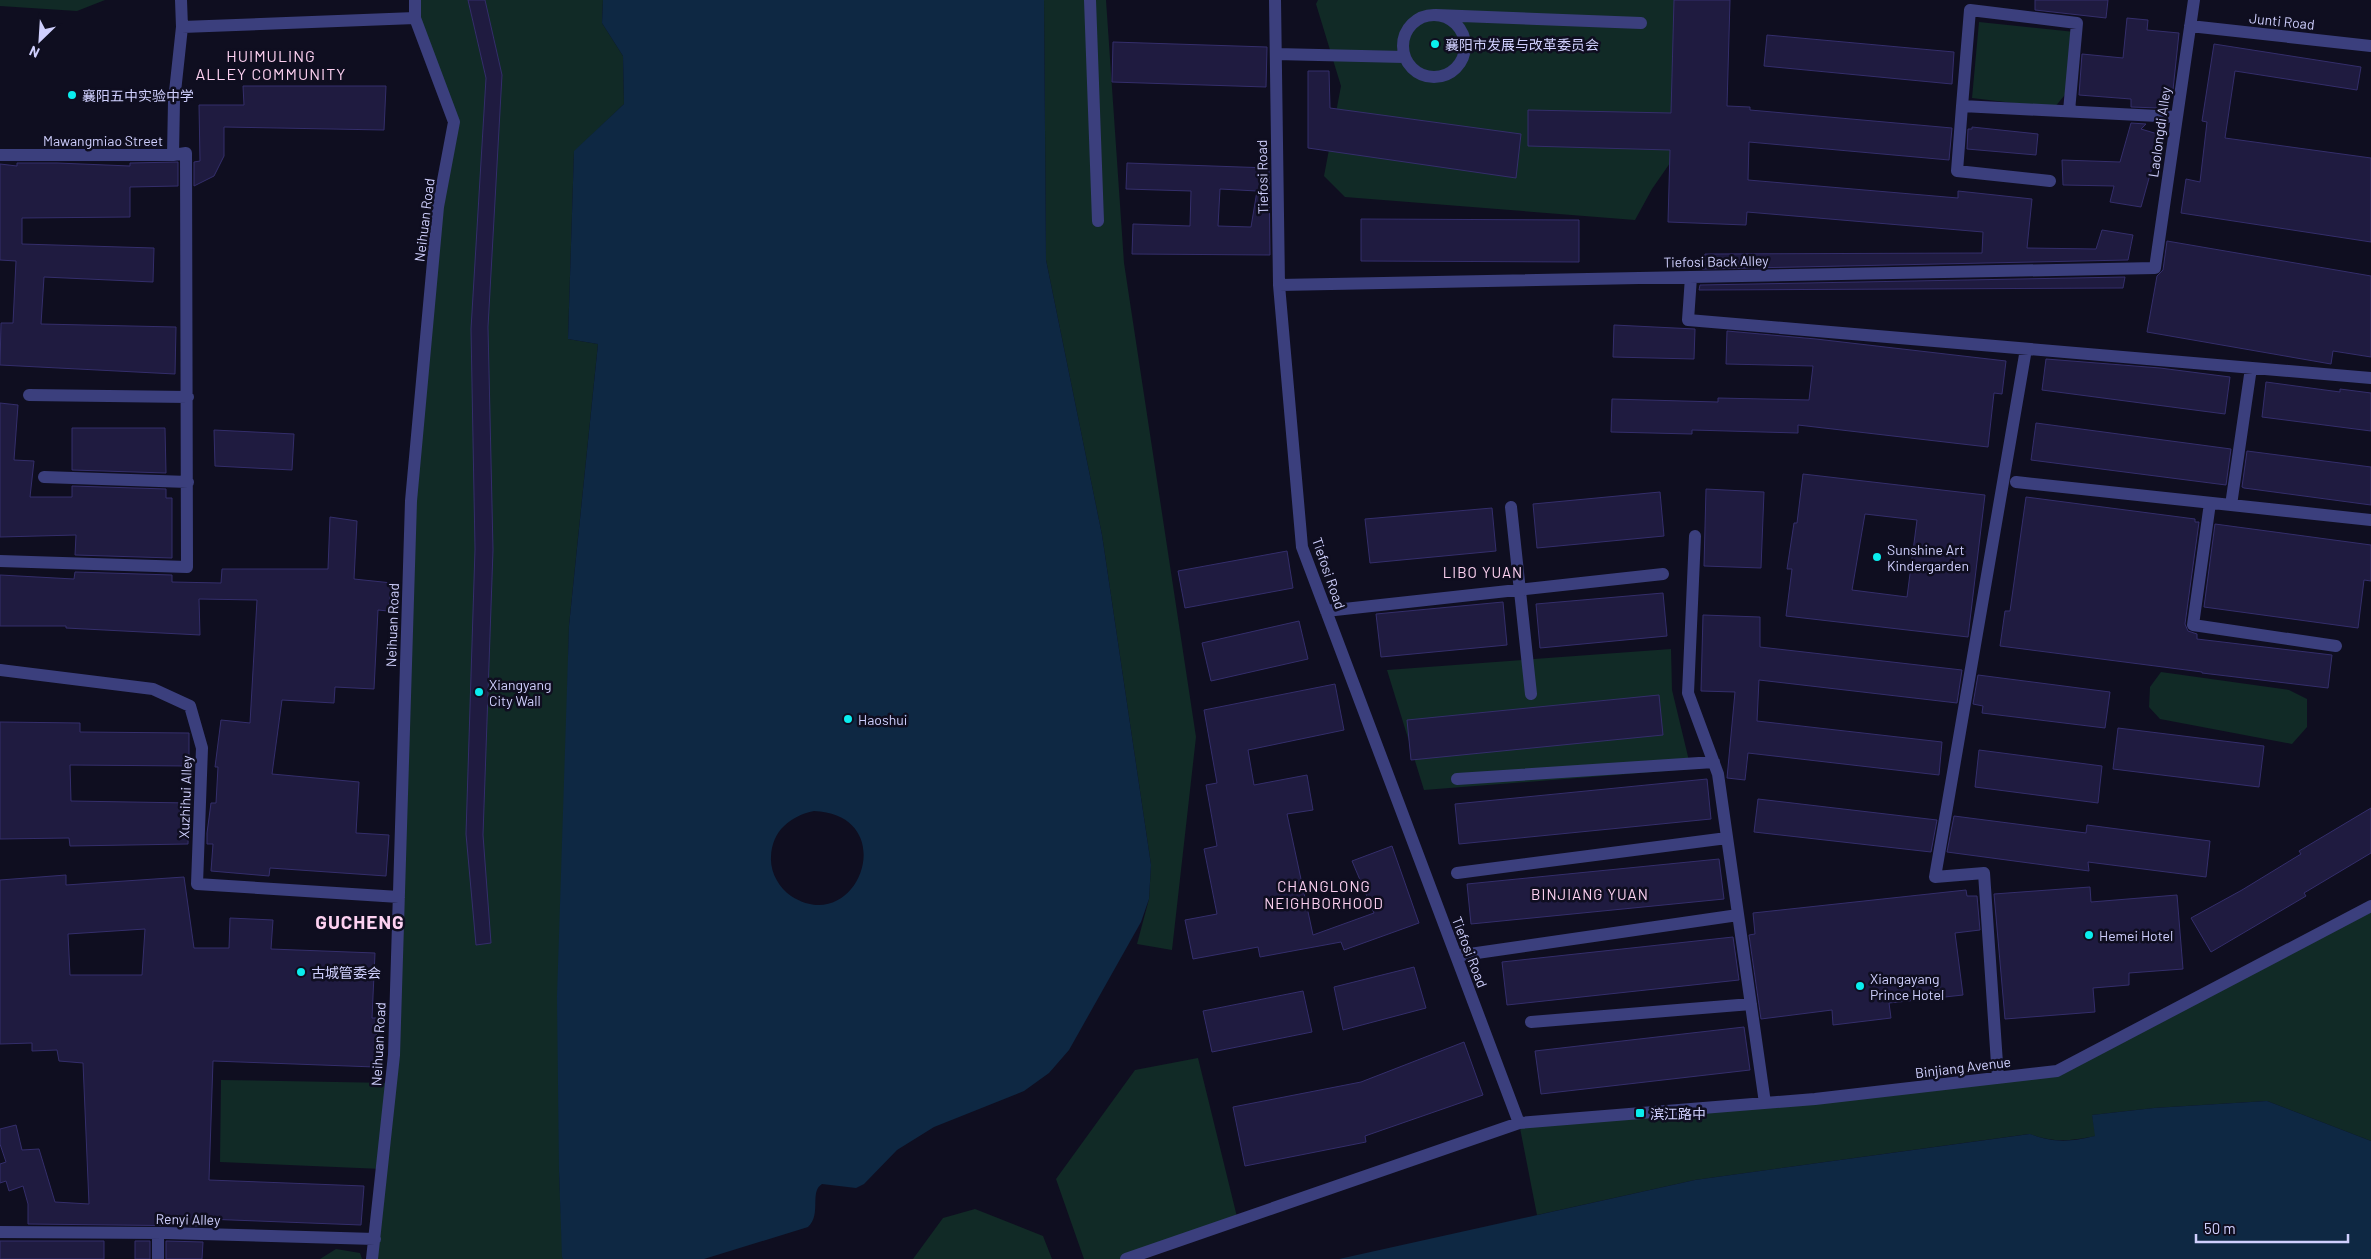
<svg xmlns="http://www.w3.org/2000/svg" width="2371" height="1259" viewBox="0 0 2371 1259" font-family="Barlow,'Noto Sans SC',sans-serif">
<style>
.green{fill:#112a26}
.water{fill:#0e2843;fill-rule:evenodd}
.building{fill:#1f1b40;stroke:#342e6b;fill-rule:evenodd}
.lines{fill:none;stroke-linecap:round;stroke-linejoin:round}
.minor{stroke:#3b3f7d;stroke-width:12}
.poi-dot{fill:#0aedee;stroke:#0f0e20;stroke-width:2}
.labels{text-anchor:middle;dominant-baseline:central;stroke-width:5;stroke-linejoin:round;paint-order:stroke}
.street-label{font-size:14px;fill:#cfcffd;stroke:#0f0e20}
.poi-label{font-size:14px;fill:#cfcffd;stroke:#0f0e20;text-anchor:start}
.neighbourhood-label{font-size:15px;letter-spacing:1px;fill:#fdd1f1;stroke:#0f0e20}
.quarter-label{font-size:16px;letter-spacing:1px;fill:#fdd1f1;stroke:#0f0e20}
.district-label{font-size:19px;font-weight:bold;letter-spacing:1px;fill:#fdd1f1;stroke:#0f0e20}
</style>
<rect width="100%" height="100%" fill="#0f0e20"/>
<path class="green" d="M 0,0 L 105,0 L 77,11 L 0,6 Z
M 415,0 L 603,0 L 602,23 L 623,56 L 624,104 L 574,152 L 568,339 L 598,344 L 569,626 L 559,1094 L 559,1172 L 563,1259 L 372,1259 L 382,1169 L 220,1162 L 221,1080 L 391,1083 L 411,501 L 438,207 L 454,122 Z
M 1044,0 L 1106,0 L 1124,263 L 1196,737 L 1172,950 L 1137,944 L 1149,899 L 1151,865 L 1102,535 L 1046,260 Z
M 1318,0 L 1692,0 L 1686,140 L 1652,189 L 1635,220 L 1345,197 L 1324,176 L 1341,86 L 1316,4 Z
M 1979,22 L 2075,32 L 2069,90 L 2054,108 L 1972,98 Z
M 1671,649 L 1672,690 L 1691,769 L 1424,790 L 1387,670 Z
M 2161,672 L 2289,690 L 2307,699 L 2307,727 L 2292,744 L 2160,719 L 2149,707 L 2150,687 Z
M 2371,906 L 2371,1141 L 2267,1101 L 2154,1108 L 2092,1115 L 2096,1136 C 2068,1141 2056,1143 2029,1134 L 1695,1180 L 1537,1215 L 1519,1123 L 2057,1071 Z
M 1198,1058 L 1238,1221 L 1126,1259 L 1084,1259 L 1056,1179 L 1135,1070 Z
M 975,1209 L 1043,1236 L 1052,1259 L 913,1259 L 943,1218 Z
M 336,1249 L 360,1253 L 362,1259 L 320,1259 Z"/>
<path class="water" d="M 603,0 L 1044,0 L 1046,260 L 1102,535 L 1151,865 L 1149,899 L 1141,922 L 1069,1050 L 1049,1073 L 1024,1091 L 934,1127 L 897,1150 L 864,1184 L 856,1188 L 822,1184 C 809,1192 822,1214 808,1227 L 704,1259 L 563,1259 L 562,1257 L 559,1172 L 557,997 L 569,626 L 598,344 L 568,339 L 574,151 L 624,104 L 623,56 L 602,23 ZM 814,811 C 903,815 858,939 791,896 C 779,888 770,872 771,857 C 772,831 790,816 814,811 Z
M 2267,1101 L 2371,1141 L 2371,1259 L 1339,1259 L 1695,1180 L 2030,1134 C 2055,1143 2069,1142 2095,1136 L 2092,1115 L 2154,1108 Z"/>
<path class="building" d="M 468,0 L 485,0 L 502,75 L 488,327 L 493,550 L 483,835 L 491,943 L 476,945 L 466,834 L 475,549 L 471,329 L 486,78 Z
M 1674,0 L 1730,0 L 1727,106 L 1750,107 L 1750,110 L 1952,128 L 1949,160 L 1749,142 L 1748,180 L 1958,198 L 1958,191 L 2032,199 L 2027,248 L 2096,249 L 2102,230 L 2133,235 L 2128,260 L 1702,269 L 1705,254 L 1982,253 L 1983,232 L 1747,212 L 1746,225 L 1668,222 L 1670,150 L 1528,146 L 1528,110 L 1671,113 Z
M 2035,0 L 2108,0 L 2106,18 L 2035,10 Z
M 2127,18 L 2148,20 L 2147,30 L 2179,33 L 2173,90 L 2159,108 L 2131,107 L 2131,99 L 2079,95 L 2082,54 L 2123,58 Z
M 1767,35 L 1954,52 L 1952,84 L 1764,66 Z
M 1113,42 L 1267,47 L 1266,87 L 1112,82 Z
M 2214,44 L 2361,67 L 2357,90 L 2235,71 L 2225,138 L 2371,158 L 2371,242 L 2181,213 L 2186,179 L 2200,182 L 2207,122 L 2202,121 Z
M 1308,71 L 1329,71 L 1330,108 L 1521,134 L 1516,178 L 1308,148 Z
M 243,86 L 386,86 L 384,130 L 224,127 L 224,156 L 214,176 L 194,186 L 194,162 L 200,161 L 199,105 L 244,105 Z
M 2131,123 L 2146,124 L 2141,129 L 2161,135 L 2141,207 L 2110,202 L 2114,186 L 2063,185 L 2062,160 L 2120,162 Z
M 1972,127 L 2038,134 L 2036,155 L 1967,149 L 1968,129 L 1972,129 Z
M 178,162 L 178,186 L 130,187 L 130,217 L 22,218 L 22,244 L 154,248 L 153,282 L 44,277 L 41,324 L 176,327 L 175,374 L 0,365 L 1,323 L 13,323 L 16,261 L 0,260 L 0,164 L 17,166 L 17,163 L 57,163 L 130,166 L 130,163 Z
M 1127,163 L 1269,168 L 1270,255 L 1132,254 L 1133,224 L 1190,226 L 1191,191 L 1126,189 ZM 1220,189 L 1257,191 L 1251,227 L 1218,226 Z
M 1361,219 L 1579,220 L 1579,262 L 1361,261 Z
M 2167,241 L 2371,276 L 2371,357 L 2333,351 L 2331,364 L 2147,332 L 2157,276 L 2163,270 Z
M 2125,277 L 2123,288 L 1699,290 L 1700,285 Z
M 1614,325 L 1695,329 L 1694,359 L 1613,357 Z
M 1727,331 L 1816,339 L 2006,361 L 2002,394 L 1994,393 L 1988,447 L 1798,425 L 1798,433 L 1692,430 L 1692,434 L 1611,432 L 1612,399 L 1718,402 L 1718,398 L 1809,400 L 1813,366 L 1726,364 Z
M 2046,359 L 2160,368 L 2230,377 L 2225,414 L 2042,390 Z
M 2266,382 L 2340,392 L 2340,389 L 2371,393 L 2371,431 L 2262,417 Z
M 0,403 L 18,405 L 14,460 L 34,461 L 30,497 L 72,497 L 72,486 L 166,489 L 166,498 L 172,498 L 172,558 L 75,555 L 76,535 L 0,537 Z
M 2036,423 L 2231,449 L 2226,485 L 2031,460 Z
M 72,428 L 165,428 L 166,473 L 72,470 Z
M 214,430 L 294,434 L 292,470 L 215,466 Z
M 2247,451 L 2371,467 L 2371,505 L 2244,488 L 2242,487 Z
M 1803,474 L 1985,495 L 1968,637 L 1786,616 L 1792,569 L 1787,569 L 1794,523 L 1797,523 ZM 1865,514 L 1917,520 L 1907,597 L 1852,590 Z
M 1706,489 L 1764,492 L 1761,568 L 1704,566 Z
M 1660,492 L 1664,536 L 1537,548 L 1533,504 Z
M 2026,497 L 2195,519 L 2195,522 L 2199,522 L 2185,624 L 2188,631 L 2197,634 L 2197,639 L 2332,655 L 2328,688 L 2202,673 L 2202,672 L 2000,646 L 2005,611 L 2010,611 Z
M 1492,508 L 1496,551 L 1370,563 L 1365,519 Z
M 330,517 L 357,521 L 354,579 L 392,583 L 388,611 L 378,610 L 374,689 L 335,687 L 334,703 L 282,700 L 272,774 L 359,782 L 356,833 L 389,835 L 386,876 L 270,868 L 269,876 L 211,871 L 213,844 L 207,844 L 207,833 L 211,803 L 216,803 L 218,767 L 215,767 L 221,720 L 250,723 L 257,600 L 199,599 L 200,635 L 66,628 L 66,626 L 0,626 L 0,575 L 74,579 L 75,572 L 172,575 L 172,582 L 221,583 L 222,569 L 328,569 Z
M 2215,524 L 2371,545 L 2371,581 L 2364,580 L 2358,628 L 2204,607 Z
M 1287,551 L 1293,588 L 1185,608 L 1178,571 Z
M 1663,593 L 1667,636 L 1540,648 L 1536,604 Z
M 1503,602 L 1507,645 L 1381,657 L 1376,614 Z
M 1703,615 L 1760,617 L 1760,647 L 1962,670 L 1957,703 L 1759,680 L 1757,721 L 1942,742 L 1939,775 L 1748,753 L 1745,780 L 1727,778 L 1735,692 L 1701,691 Z
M 1299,621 L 1308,659 L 1211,681 L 1202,643 Z
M 1978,675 L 2110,692 L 2105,728 L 1982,713 L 1983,706 L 1973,704 Z
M 1335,684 L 1344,730 L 1248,750 L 1254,785 L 1307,775 L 1313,810 L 1287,814 L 1313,935 L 1374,913 L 1352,861 L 1392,846 L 1419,923 L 1344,950 L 1341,942 L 1260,957 L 1258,947 L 1193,959 L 1185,920 L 1217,914 L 1204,849 L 1217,846 L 1206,785 L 1217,783 L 1204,710 Z
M 1659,695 L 1663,735 L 1411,760 L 1407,720 Z
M 0,722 L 80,723 L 80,732 L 189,733 L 189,766 L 70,765 L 71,801 L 189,803 L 188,844 L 70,846 L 69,838 L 0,839 Z
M 2118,728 L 2264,746 L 2259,787 L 2113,769 Z
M 1979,750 L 2102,766 L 2098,803 L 1975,787 Z
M 1707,779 L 1711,819 L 1459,844 L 1455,804 Z
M 1758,799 L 1937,820 L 1931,852 L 1754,832 Z
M 2371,808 L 2371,853 L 2304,893 L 2306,896 L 2211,952 L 2191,918 L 2242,890 L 2301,854 L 2299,851 Z
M 1954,816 L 2086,833 L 2087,825 L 2210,841 L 2206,877 L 2088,862 L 2089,871 L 1947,852 Z
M 1719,859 L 1724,899 L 1471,924 L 1467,884 Z
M 66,875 L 66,885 L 184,877 L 194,948 L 229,948 L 230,918 L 273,920 L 271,949 L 375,953 L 372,1018 L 377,1018 L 375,1067 L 213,1061 L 209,1180 L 364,1186 L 361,1225 L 206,1219 L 206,1224 L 203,1226 L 28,1224 L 28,1204 L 23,1186 L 9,1191 L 6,1181 L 0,1183 L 0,1164 L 6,1162 L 0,1144 L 0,1129 L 16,1125 L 22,1150 L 39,1149 L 55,1202 L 89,1204 L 83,1063 L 59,1061 L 57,1050 L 32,1051 L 32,1043 L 0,1044 L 0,880 ZM 145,929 L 142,975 L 70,975 L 68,934 Z
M 2090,887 L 2091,902 L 2177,895 L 2183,969 L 2129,973 L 2129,985 L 2093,988 L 2095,1012 L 2005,1019 L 1994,894 Z
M 1966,890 L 1967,896 L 1977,896 L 1980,930 L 1955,933 L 1963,995 L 1889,1003 L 1891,1018 L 1833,1025 L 1832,1010 L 1761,1019 L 1749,935 L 1755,934 L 1753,913 Z
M 1733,937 L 1739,980 L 1507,1005 L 1502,962 Z
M 1414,967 L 1426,1008 L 1343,1030 L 1334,987 Z
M 1303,991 L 1312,1032 L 1212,1052 L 1203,1011 Z
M 1744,1027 L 1750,1070 L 1541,1094 L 1535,1051 Z
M 1464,1042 L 1483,1095 L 1365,1136 L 1366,1142 L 1245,1166 L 1233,1107 L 1361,1082 Z
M 0,1241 L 104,1241 L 104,1259 L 0,1259 Z
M 135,1241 L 150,1241 L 150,1259 L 135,1259 Z
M 166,1241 L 203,1242 L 202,1259 L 166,1259 Z"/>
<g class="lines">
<path class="minor" d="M 181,0 L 182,27
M 1090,0 L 1098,221
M 1275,0 L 1279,285 L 1302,547 L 1519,1123
M1403 46a31 31 0 1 1 62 0a31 31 0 1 1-62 0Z
M 1436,15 L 1641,23
M 2190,26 L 2371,46
M 1276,54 L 1404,57
M 1962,106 L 1957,171 L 2050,181
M 2069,111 L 2077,23 L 1970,10 L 1962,106 L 2177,117
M 0,155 L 173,155 L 174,101 L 182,27 L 415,18
M 1691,277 L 1688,320 L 2371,378
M 1279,285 L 2155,268 L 2194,0
M 29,395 L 188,397
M 44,477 L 188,482
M 2016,482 L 2231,505 L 2251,368
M 2210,503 L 2193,625 L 2336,646
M 2231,505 L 2371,520
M 1511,507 L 1531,694
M 1695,536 L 1688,693 L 1718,774 L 1765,1103
M 0,561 L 187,567 L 186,153 L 173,155
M 1326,611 L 1663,574
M 0,670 L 153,689 L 190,706 L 202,748 L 197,884 L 399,897
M 1457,779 L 1714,762
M 1457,873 L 1727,838
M 1456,956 L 1738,915
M 1531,1022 L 1751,1004
M 1998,1078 L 1984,873 L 1935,877 L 2026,349
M 0,1232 L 165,1233 L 375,1239
M 158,1233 L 158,1259
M 372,1259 L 394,1055 L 411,501 L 438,207 L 454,122 L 415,18 L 415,0
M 1126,1259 L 1519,1123 L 1815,1099 L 2057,1071 L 2371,906"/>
</g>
<g class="poi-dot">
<circle cx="1435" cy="44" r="5"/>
<circle cx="72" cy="95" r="5"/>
<circle cx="1877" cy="557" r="5"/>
<circle cx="479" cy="692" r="5"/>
<circle cx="848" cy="719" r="5"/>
<circle cx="2089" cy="935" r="5"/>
<circle cx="301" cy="972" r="5"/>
<circle cx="1860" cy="986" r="5"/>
<rect x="1635" y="1108" width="10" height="10" rx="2.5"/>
</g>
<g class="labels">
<g class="street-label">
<text transform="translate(2282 21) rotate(6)">Junti Road</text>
<text transform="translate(2159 132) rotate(-82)">Laolongdi Alley</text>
<text x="103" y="140">Mawangmiao Street</text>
<text transform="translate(1262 177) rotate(-91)">Tiefosi Road</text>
<text transform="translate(424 220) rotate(-83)">Neihuan Road</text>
<text transform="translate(1716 261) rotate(-1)">Tiefosi Back Alley</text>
<text transform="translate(1329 573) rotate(71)">Tiefosi Road</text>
<text transform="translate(392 625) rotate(-88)">Neihuan Road</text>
<text transform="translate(185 797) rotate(-88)">Xuzhihui Alley</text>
<text transform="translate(1470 952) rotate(69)">Tiefosi Road</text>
<text transform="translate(378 1044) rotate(-87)">Neihuan Road</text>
<text transform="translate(1963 1067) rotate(-7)">Binjiang Avenue</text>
<text transform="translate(188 1219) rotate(1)">Renyi Alley</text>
</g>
<g class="poi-label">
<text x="1445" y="44">襄阳市发展与改革委员会</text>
<text x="82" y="95">襄阳五中实验中学</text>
<text x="1887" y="549">Sunshine Art<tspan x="1887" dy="16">Kindergarden</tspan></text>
<text x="489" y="684">Xiangyang<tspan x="489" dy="16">City Wall</tspan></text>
<text x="858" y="719">Haoshui</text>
<text x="2099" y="935">Hemei Hotel</text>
<text x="311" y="972">古城管委会</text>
<text x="1870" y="978">Xiangayang<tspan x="1870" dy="16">Prince Hotel</tspan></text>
<text x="1650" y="1113">滨江路中</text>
</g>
<g class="neighbourhood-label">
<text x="1483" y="572">LIBO YUAN</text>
<text x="1324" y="886">CHANGLONG<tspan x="1324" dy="17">NEIGHBORHOOD</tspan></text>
<text x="1590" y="894">BINJIANG YUAN</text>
</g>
<g class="quarter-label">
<text x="271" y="55">HUIMULING<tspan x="271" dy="18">ALLEY COMMUNITY</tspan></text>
</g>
<g class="district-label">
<text x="360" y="921">GUCHENG</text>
</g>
</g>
<g transform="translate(40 40) rotate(205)" stroke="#0f0e20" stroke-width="4" paint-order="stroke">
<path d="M0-4L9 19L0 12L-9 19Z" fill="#cfcffd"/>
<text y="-8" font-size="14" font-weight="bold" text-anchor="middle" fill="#cfcffd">N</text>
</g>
<path d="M2196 1234v8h152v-8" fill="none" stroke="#cfcffd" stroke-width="2.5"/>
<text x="2204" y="1234" font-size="15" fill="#cfcffd" stroke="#0f0e20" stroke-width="4" paint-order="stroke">50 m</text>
</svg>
